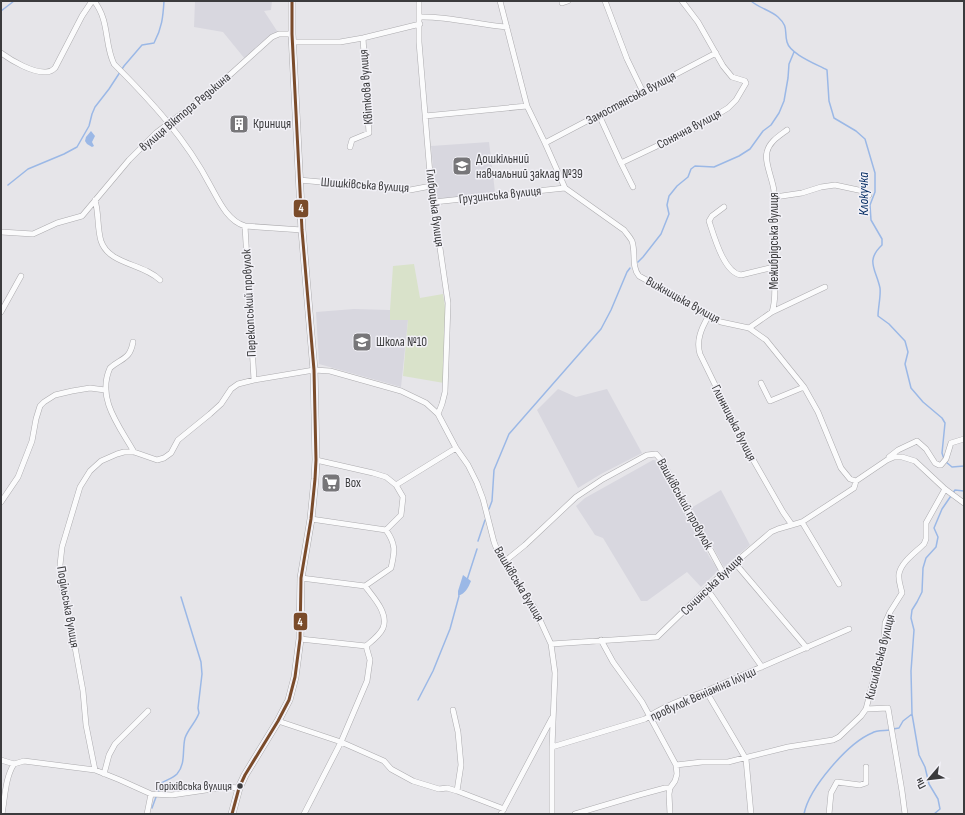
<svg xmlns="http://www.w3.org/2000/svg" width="965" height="815" viewBox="0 0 965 815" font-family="'Sofia Sans Condensed',sans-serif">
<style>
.built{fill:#d8d7df}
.green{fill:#d9e2ca}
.water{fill:#9bb8e6}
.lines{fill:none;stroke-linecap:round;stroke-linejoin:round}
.stream{stroke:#9bb8e6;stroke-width:1.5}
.street-casing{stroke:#acabae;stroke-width:6}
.secondary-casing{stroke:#acabae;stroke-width:8}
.street{stroke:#fbfbfc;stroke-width:5}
.secondary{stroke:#fbfbfc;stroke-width:7}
.bus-1-casing{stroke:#f2f1f7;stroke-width:6}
.bus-1{stroke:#7a4b2a;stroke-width:3}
.bus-dot{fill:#3b3b3d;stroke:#f2f1f7;stroke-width:1.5}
.labels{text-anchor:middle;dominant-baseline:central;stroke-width:3;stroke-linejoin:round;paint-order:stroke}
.bus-label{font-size:12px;fill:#3b3b3d;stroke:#f2f1f7;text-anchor:end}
.street-label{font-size:13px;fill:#3b3b3d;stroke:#f2f1f7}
.poi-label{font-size:13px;fill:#3b3b3d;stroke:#f2f1f7;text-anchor:start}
.water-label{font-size:14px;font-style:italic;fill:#072e65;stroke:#f2f1f7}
.line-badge{stroke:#f2f1f7;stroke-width:1.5}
.badge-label{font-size:11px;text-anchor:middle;font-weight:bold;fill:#fff}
</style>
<rect width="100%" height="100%" fill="#e6e5e9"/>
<path class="built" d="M 195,1 L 272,1 L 271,10 L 264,11 L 279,34 L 245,59 L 223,32 L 194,27 Z
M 489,142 L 495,192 L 464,197 L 436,199 L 431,146 Z
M 354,309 L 390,310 L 390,320 L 408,320 L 401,387 L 319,364 L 316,312 Z
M 558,389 L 576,397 L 607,389 L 642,453 L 601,474 L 578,488 L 537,410 Z
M 653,460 L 658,461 L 710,558 L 719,570 L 701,587 L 687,572 L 647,601 L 641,601 L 603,538 L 595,535 L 576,506 L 585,498 Z
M 721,490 L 750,545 L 724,567 L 691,508 Z"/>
<path class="green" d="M 414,264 L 420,298 L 443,294 C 449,323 445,354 444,383 L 403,376 L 408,320 L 390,320 L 390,310 L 393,266 Z"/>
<path class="water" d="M 91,131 L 95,136 L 92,142 L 94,146 L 92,147 L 87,144 L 85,141 L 86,137 Z
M 463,575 L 471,581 C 468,588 466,593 458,596 L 458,591 Z"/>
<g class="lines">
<path class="stream" d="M 751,1 C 759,8 770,10 778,17 C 789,27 784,31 787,42 C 790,54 816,64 827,70 L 829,101 L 834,118 L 856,131 L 865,139 L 875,173 L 875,192 L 870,205 L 871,220 L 882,239 L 882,245 C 865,261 876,269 880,288 C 881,296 878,308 878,316 L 889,324 L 905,341 L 908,352 L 905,364 L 911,388 L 923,402 L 942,418 L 945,423 L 942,453 L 944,459
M 1,11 L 14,1
M 8,185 L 28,169 L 64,154 L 77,147 L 89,126 L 92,114 L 95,107 L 109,89 L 124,66 L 142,45 L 154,43 C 162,28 163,17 164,1
M 638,262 L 643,257 L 661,234 L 669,214 L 667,205 L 669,196 L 677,186 L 688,177 L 691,169 L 695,166 L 714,167 L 739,156 L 750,149 L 763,131 L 771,125 L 779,113 L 784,101 L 788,78 L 789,64 L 794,52
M 946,462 L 952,467 L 964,466
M 489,509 L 492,501 L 494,470 L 509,434 L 601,329 L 611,310 L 627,272 L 630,268
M 478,541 L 485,520
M 467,580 L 477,549
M 418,700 L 433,671 L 450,629 L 459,596
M 893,729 L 899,728 L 903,721 L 912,714
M 158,793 L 160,784 C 165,780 172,779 177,774 C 186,764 182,750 185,738 C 188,729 196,722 199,713 L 198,708 L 202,674 L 201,662 L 181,597
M 152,808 L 156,797
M 804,814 C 809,788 848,743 872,733 C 877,730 885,731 890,730
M 934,814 L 940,809 L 938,799 L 929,784 L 925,767 L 919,755 L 912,714 L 911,671 L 914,630 L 911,618 L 912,610 L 917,602 L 922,592 L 923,568 L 926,558 L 936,547 L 938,537 L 934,528 L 942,509 L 955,490 L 964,491"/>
<g class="street-casing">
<path id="street" d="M 94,1 C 110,21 104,44 114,64 C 151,101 186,139 210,185 C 218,199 227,221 245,226 L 302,230
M 419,1 L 419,42 L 431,186 L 448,303 L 445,392 L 442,404 L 438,414
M 500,1 L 527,106 L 545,143 L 565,188 L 624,230 C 627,234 630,237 632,241 C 636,253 631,266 639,276 L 685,301 L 708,317 L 721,322 L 749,328 L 766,340 L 804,387 L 818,412 L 841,468 L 850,479 L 856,481 L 887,460 L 894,457 L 902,457 L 915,461 L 945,489 L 964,503
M 605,1 L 627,59 L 643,92
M 562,3 L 568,1
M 420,17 C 449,16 478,25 507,27
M 293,42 L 340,42 L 363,38 L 420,24
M 1,53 C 12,61 33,73 46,72 C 49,72 53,70 55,68 L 82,16 L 92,1
M 599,115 L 621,163 L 695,128 L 728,108 L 736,100 L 746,83 L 745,81 L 732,77 L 723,66 L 698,22 L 682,1
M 425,116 L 527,106
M 545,143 L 716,53
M 350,147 L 352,140 L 369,133 L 363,38
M 621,163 L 633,187
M 299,180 L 410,190 L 431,186
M 775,197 L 802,193 L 821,187 L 835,185 L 863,191 L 869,195
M 95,200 C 99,213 97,228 101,241 C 109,265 143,263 160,280
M 434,202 L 565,188
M 724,207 L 712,216 L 709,221 C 714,236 724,273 741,275 L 774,267
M 245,226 L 254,380
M 1,232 L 33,234 L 57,223 L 82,216 L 129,160 L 156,133 L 212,91 L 272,37 L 279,34 L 292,34
M 1,312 L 21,276
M 772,312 C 777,298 774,282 774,267 C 773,242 777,215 774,191 C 773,180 764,162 767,152 C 769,142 779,136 787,130
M 708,317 C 701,329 696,341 700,354 L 743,442 L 783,512 L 792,525
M 749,328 L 772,312 L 825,287
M 133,342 C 130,360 121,358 110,368 C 96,399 120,427 134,452
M 761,383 L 770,401 L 804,387
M 889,457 L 898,450 L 917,441 L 926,449 L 935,463 L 939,465 L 941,465 L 946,459 L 951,443 L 964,439
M 316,460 L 373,473 L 386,477 L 396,485 L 403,497 L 401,515 L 386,530
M 396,485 L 456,448
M 1,502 L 18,477 L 32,441 L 36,419 L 40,406 L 44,402 L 55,395 L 72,391 L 90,388 L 105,390
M 311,519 L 386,530 C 396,544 395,551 391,568 L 365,586
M 802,522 L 839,584
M 504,562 L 525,545 L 576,497 L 603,479 L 647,455 L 656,454 L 662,461 L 723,573
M 735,563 L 807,648
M 301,578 L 365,586 C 373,597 389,613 383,628 C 380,635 372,641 366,646
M 707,589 L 762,667
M 300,639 L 366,646 L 370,660 L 367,681 L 341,742 L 304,814
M 601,640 L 613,662 L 642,702 L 676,765 L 677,774 L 675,781 L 670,788 L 669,794 L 670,814
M 551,644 L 657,637 L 723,573 L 771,532 L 778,529 L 802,522 L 848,492 L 854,488 L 856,481
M 706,691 L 746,759 L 751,814
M 866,709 L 888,708 L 902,791 L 905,814
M 453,710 L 458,732 L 461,765 L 457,791
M 278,721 L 341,742 L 384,761 L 391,769 L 413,781 L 439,789 L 447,788 L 457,791 L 504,809
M 552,747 L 645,719 C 663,706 685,699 706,691 L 849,629
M 1,760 L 14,764 L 24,761 L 95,770 L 120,780 L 151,794 L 172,795 L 226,787 L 239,788
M 676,765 L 702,762 L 728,762 L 788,747 L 833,740 L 839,737 L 861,716 L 866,709 L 877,666 L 884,644 L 885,623 L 890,612 L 902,593 C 901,587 898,581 899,574 C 901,562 916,552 924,544 L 926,539 L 926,523 L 945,489
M 95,770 L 86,725 L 83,691 L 69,614 L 61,584 L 60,565 L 62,547 L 80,487 L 90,471 L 101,461 L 117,454 L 124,452 L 134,452 L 157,460 L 164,458 L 171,453 L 178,440 L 210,414 L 221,404 L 231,389 L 238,384 L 254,380 L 314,370 L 330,371 L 401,391 L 426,403 L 438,414 L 456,448 L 468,465 L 477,483 L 483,499 L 494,542 L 499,555 L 513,578 L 534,607 L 551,644 L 555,673 L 552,747 L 552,814
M 104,774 L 109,755 L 115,744 L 148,711
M 2,814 C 5,798 5,778 14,764
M 147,814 L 151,794
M 501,814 L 552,718
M 575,814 L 639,795 L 665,788 L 670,788
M 829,814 L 831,793 L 837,782 L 860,785 L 866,783 L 866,767"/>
</g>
<g class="secondary-casing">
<path id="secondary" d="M 232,814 L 239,788 L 245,775 L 278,721 L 289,700 L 295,677 L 300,639 L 301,578 L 311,519 L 315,479 L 316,460 L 314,370 L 302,230 L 292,34 L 292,1"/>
</g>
<use href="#street" class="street"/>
<use href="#secondary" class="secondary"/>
<g class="bus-1-casing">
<path id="bus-1" d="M 232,814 L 239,788 L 245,775 L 278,721 L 289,700 L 295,677 L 300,639 L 301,578 L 311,519 L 315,479 L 316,460 L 314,370 L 302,230 L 292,34 L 292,1"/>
</g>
<use href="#bus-1" class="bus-1"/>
</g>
<defs>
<g id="building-square" transform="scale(1)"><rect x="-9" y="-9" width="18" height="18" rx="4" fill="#777679" stroke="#f2f1f7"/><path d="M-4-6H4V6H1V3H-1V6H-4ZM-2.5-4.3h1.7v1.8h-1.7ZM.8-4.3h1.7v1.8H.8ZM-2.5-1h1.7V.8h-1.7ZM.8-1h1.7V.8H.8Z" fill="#fff"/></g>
<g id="school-square" transform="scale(1)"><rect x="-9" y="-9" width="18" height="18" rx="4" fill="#777679" stroke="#f2f1f7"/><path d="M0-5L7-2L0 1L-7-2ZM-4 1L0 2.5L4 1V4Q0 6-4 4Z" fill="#fff"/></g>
<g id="supermarket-square" transform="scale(1)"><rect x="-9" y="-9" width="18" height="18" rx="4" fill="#777679" stroke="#f2f1f7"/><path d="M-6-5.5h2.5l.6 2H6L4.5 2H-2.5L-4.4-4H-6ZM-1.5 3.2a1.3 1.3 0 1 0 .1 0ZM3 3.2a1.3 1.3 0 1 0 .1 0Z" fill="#fff"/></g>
</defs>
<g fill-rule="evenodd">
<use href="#building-square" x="239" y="124"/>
<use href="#school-square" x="462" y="166"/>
<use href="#school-square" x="362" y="342"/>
<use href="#supermarket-square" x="331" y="483"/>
</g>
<circle class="bus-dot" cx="240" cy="786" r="3.5"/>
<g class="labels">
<g class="bus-label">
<text x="232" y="786">Горіхівська вулиця</text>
</g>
<g class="street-label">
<text transform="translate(366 87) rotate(-94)">Квіткова вулиця</text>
<text transform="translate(631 98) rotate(-28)">Замостянська вулиця</text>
<text transform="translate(185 112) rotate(-40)">вулиця Віктора Редькина</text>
<text transform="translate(689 129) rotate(-28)">Сонячна вулиця</text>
<text transform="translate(365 185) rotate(4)">Шишківська вулиця</text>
<text transform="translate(500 195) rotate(-6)">Грузинська вулиця</text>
<text transform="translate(435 208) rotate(83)">Глибоцька вулиця</text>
<text transform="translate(774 241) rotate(-90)">Межибрідська вулиця</text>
<text transform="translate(683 300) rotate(29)">Вижницька вулиця</text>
<text transform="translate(249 303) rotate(-93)">Перекопський провулок</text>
<text transform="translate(734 423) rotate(63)">Глинницька вулиця</text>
<text transform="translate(685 504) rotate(61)">Вашківський провулок</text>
<text transform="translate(519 584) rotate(59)">Вашківська вулиця</text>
<text transform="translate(712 585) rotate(-44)">Сочинська вулиця</text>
<text transform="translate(68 607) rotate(80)">Подільська вулиця</text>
<text transform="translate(880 657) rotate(-76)">Кисилівська вулиця</text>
<text transform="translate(703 694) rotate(-24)">провулок Веніаміна Іліуци</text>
</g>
<g class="poi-label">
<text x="253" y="124">Криниця</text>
<text x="476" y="159">Дошкільний<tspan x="476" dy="15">навчальний заклад №39</tspan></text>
<text x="376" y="342">Школа №10</text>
<text x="345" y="483">Box</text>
</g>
<g class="water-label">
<text transform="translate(863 194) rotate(-90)">Клокучка</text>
</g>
</g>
<g class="line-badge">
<rect x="293" y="199" width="16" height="19" rx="4" fill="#7a4b2a"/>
<rect x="293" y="612" width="15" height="19" rx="4" fill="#7a4b2a"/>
</g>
<g class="badge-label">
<text x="301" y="212">4</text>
<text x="300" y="626">4</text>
</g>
<rect width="965" height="815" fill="none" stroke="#3b3b3d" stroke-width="4"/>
<g transform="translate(929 779) rotate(242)" stroke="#f2f1f7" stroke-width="3" paint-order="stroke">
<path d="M0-3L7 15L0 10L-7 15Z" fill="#3b3b3d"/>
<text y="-6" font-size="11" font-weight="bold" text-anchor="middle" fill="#3b3b3d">Пн</text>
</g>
</svg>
